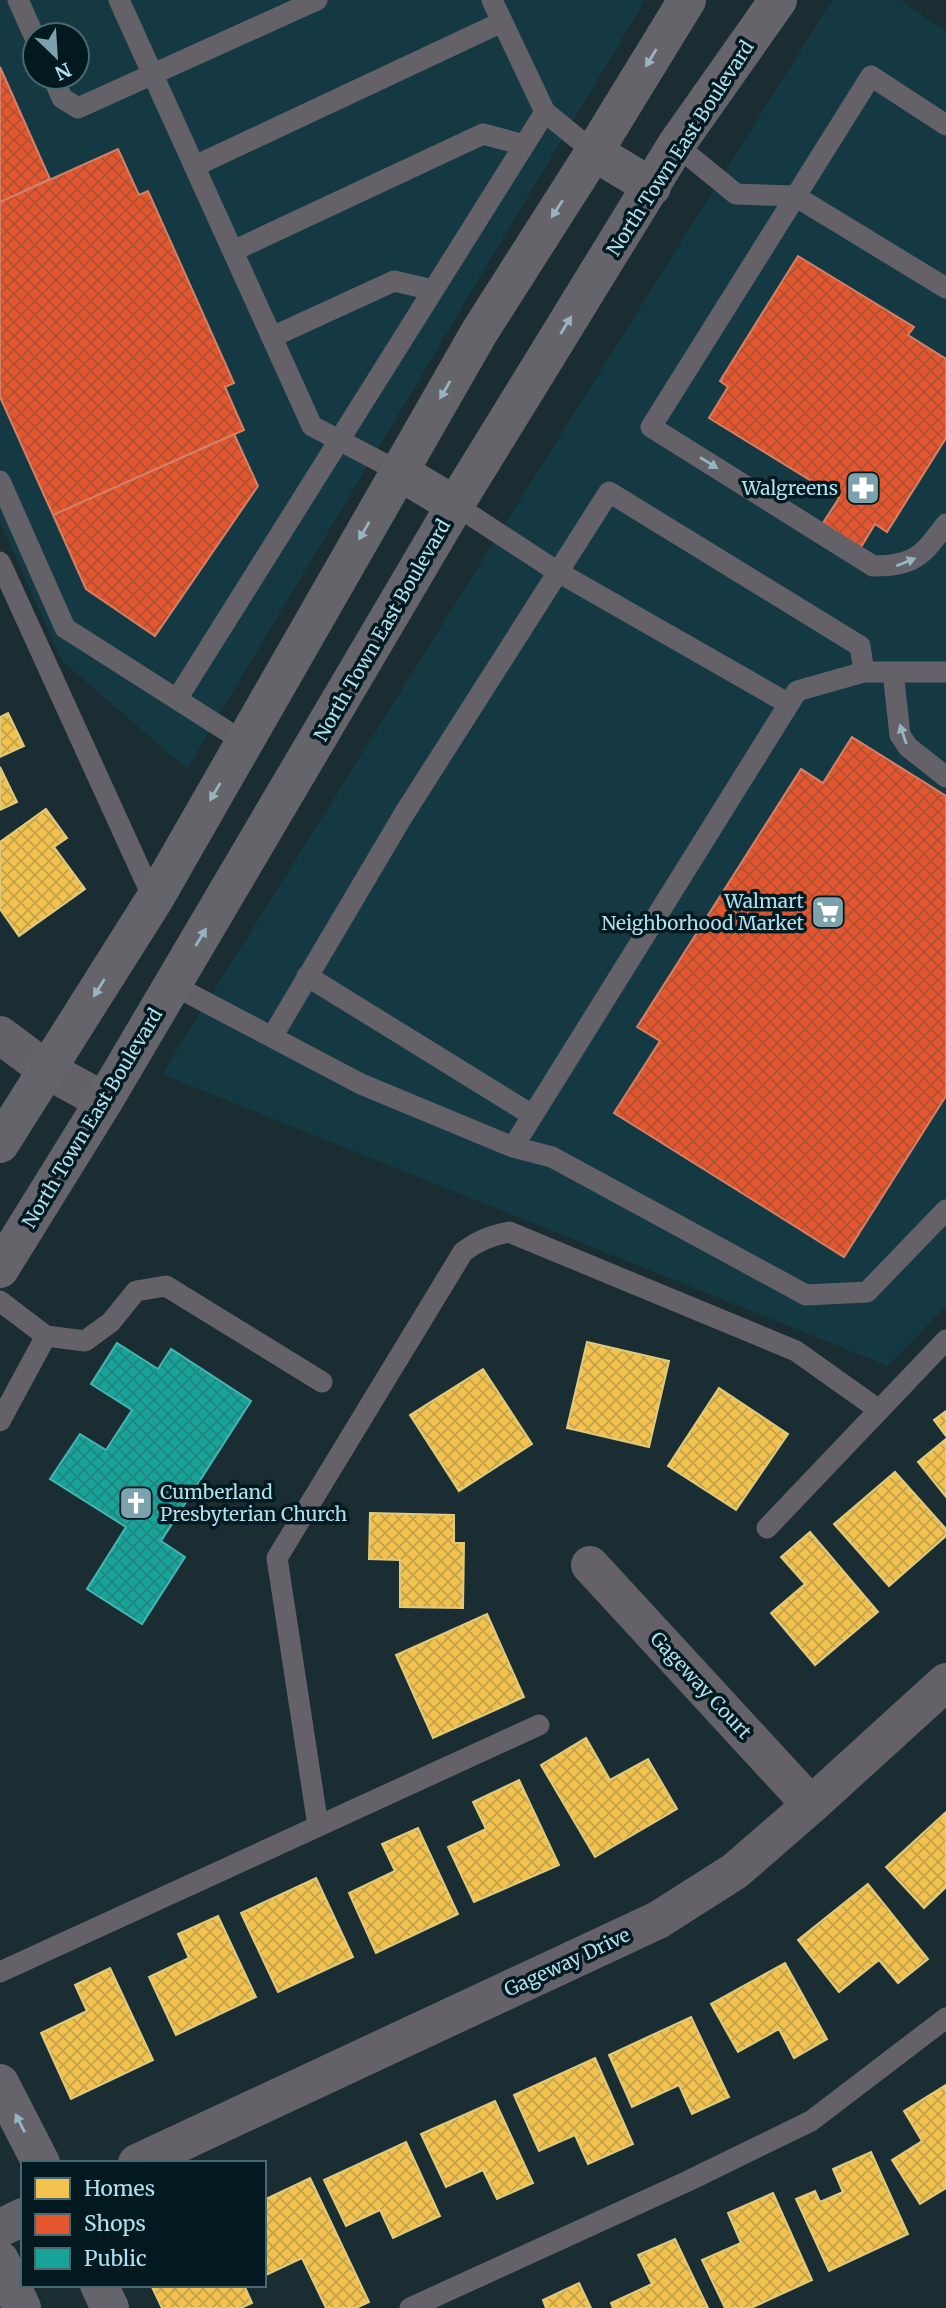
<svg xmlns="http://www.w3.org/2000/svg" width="946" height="2308" viewBox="0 0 946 2308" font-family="Merriweather,serif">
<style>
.built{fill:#153942;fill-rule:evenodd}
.homes{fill:url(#homes-cross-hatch);stroke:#decb7e;stroke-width:2}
.shops{fill:url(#shops-cross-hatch);stroke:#d48068;stroke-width:2}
.public{fill:url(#public-cross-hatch);stroke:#45b6b2;stroke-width:2}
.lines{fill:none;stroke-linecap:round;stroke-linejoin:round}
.lane{stroke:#646268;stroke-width:21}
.street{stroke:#646268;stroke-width:38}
.secondary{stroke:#65646b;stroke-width:38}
.oneway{fill:#96b5c1}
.oneway2{fill:#95b5c0}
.labels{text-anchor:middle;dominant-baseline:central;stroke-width:7;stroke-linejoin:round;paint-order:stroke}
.street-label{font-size:19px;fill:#b0e1ef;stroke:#02191f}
.poi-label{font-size:19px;fill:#b0e1ef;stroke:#02191f;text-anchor:end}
</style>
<defs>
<pattern id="homes-cross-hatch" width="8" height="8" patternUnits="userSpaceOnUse" patternTransform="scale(1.75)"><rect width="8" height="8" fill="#f2c14e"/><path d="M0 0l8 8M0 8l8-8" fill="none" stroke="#c3a24c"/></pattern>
<pattern id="shops-cross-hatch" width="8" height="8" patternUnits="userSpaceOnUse" patternTransform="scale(1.75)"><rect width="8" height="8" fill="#e4572e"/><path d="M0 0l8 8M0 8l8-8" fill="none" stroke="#b05136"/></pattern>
<pattern id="public-cross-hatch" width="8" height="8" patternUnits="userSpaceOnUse" patternTransform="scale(1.75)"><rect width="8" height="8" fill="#17a398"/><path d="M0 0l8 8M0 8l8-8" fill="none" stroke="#208680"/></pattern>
</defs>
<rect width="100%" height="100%" fill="#1a2d32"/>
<path class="built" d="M 0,0 L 645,0 L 187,769 L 62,661 L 0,522 ZM 35,35 L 77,35 L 77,77 L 35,77 Z
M 832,0 L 900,0 L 946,31 L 946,1306 L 888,1366 L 162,1074 Z"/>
<path class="homes" d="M 8,713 L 24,746 L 0,757 L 0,717 Z
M 0,767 L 17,802 L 0,810 Z
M 46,809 L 67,838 L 54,847 L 85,889 L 19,936 L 0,909 L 0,842 Z
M 587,1342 L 669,1361 L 649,1447 L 567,1428 Z
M 483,1369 L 532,1444 L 459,1491 L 410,1415 Z
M 719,1388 L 788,1434 L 736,1510 L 668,1466 Z
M 946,1411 L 946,1436 L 934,1420 Z
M 946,1439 L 946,1497 L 918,1462 Z
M 895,1472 L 946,1529 L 946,1536 L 889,1586 L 834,1524 Z
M 370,1513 L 454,1515 L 454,1543 L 464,1543 L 463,1608 L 400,1607 L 400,1560 L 369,1559 Z
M 810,1532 L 878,1612 L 815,1665 L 771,1613 L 805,1584 L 781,1557 Z
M 487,1614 L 524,1697 L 433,1738 L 396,1655 Z
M 586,1738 L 610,1780 L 648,1759 L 677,1809 L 595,1857 L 541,1765 Z
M 519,1780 L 559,1865 L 474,1902 L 448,1847 L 486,1829 L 473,1802 Z
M 946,1812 L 946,1887 L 924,1908 L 886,1867 Z
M 418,1828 L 458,1914 L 376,1953 L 349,1893 L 395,1871 L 382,1844 Z
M 316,1878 L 353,1957 L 278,1992 L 241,1913 Z
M 868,1884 L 928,1959 L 898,1983 L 879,1960 L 839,1992 L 798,1940 Z
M 218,1916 L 256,1997 L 176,2035 L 149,1977 L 189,1958 L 178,1934 Z
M 785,1963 L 827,2039 L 794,2058 L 779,2029 L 738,2052 L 711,2004 Z
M 110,1968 L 153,2060 L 71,2099 L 41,2033 L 87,2011 L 75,1985 Z
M 691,2017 L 729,2097 L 692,2114 L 679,2085 L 632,2107 L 609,2055 Z
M 595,2058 L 633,2144 L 588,2164 L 575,2135 L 539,2151 L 514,2095 Z
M 946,2085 L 946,2188 L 920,2204 L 892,2160 L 922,2141 L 904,2111 Z
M 495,2101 L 533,2183 L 497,2199 L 483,2170 L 446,2187 L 421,2134 Z
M 406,2142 L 440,2216 L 393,2238 L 380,2210 L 346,2226 L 324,2180 Z
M 871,2152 L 908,2234 L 829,2271 L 796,2199 L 815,2191 L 820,2202 L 843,2192 L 833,2169 Z
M 310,2178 L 369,2302 L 356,2308 L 326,2308 L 302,2258 L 264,2276 L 264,2200 Z
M 773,2193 L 812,2280 L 751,2308 L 725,2308 L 702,2260 L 741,2243 L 728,2213 Z
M 675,2239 L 708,2308 L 613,2308 L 611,2303 L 652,2284 L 638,2255 Z
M 579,2283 L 591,2308 L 546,2308 L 543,2300 Z
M 151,2285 L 244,2285 L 252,2303 L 241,2308 L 162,2308 Z"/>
<path class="shops" d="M 0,67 L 50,179 L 0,202 Z
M 118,149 L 139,195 L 148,191 L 234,383 L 225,387 L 244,430 L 53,515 L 0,397 L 0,202 Z
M 798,256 L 914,327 L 908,335 L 946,359 L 946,438 L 887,532 L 875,524 L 861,547 L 823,523 L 839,498 L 709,418 L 728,387 L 720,381 Z
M 234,434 L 258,486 L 155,636 L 86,589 L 53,515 Z
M 852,737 L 946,796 L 946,1096 L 844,1257 L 614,1113 L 660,1041 L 637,1027 L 801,769 L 823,783 Z"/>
<path class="public" d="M 117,1343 L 158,1369 L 171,1349 L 251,1401 L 161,1541 L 185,1557 L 142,1624 L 87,1589 L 126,1527 L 50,1479 L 80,1434 L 106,1450 L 132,1410 L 91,1384 Z"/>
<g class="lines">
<path class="lane" d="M 18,0 L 35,38
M 119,0 L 312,426 L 398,471
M 53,77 L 62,98 L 78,108 L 317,0
M 545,112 L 594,152
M 946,125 L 871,76 L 651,427 L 873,566 C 915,566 922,556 946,524
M 676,145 L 736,194 L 795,196 L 946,288
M 195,166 L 502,22
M 233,251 L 483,134 L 524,145
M 272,337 L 394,281 L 433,290
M 0,481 L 65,628 L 244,742
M 455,505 L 558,572 L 789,704
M 0,562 L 154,900
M 893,672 L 900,735 L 908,747 L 946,777
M 177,699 L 545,112 L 492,0
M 307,976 L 532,1115
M 173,985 L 361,1084 L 513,1147 L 552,1157 L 806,1295 L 867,1292 L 946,1210
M 272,1037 L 404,814 L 609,492 L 860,646 L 864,672
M 513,1147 L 797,691 L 864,672 L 946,672
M 0,1301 L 46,1336 L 85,1341 L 111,1322 L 136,1291 L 166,1286 L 322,1382
M 0,1421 L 46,1336
M 767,1528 L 946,1340
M 318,1826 L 277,1558 L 463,1252 C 477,1241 491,1235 509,1232 L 796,1351 L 879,1410
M 0,1972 L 539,1725
M 410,2308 L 688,2181 L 811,2121 L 946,2018"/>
<path class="street" d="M 0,1035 L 47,1070 L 104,1101
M 590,1565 L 811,1805
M 137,2163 L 658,1920 L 735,1871 L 811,1805 L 946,1682
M 0,2228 L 23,2217"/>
<path class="secondary" d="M 594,152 L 652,187
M 398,471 L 455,505
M 0,1144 L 154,900 L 480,331 L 594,152 L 687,0
M 0,1269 L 104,1101 L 455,505 L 530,383 L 676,145 L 778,0
M 0,2083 L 41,2163
M 0,2260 L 22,2308
M 99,2285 L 110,2308"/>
</g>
<defs><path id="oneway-solid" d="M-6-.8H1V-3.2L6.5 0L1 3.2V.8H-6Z" transform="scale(1.75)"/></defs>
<g class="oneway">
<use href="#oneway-solid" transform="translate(651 58) rotate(121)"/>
<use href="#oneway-solid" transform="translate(557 209) rotate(123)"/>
<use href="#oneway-solid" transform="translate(566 325) rotate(-58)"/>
<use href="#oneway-solid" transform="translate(445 390) rotate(120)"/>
<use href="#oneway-solid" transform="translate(364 531) rotate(120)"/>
<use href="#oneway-solid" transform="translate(215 792) rotate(120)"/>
<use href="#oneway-solid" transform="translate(201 937) rotate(-59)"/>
<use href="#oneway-solid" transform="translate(99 988) rotate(122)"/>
<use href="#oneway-solid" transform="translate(20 2123) rotate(-117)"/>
</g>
<g class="oneway2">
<use href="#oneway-solid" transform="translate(709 463) rotate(32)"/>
<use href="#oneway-solid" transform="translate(906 562) rotate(-22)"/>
<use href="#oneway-solid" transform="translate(903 734) rotate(-109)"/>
</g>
<defs>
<g id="pharmacy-square" transform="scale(1.75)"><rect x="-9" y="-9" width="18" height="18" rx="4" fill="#7ca2ad" stroke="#02191f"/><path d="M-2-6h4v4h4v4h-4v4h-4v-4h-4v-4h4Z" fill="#fff"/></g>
<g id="supermarket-square" transform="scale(1.75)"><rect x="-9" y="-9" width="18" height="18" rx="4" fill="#7ca2ad" stroke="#02191f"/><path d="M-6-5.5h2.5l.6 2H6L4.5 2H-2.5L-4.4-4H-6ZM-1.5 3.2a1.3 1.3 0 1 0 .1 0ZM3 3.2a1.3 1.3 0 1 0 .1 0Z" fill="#fff"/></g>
<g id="church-square" transform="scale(1.75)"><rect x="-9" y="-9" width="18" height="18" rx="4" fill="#7ca2ad" stroke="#02191f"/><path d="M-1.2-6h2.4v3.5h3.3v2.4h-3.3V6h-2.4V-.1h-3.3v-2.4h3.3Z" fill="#fff"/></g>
</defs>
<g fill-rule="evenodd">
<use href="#pharmacy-square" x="863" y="488"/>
<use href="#supermarket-square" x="828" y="912"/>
<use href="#church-square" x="136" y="1503"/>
</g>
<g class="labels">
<g class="street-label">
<text transform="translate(680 148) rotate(-57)">North Town East Boulevard</text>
<text transform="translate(382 630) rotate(-60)">North Town East Boulevard</text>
<text transform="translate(92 1118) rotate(-59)">North Town East Boulevard</text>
<text transform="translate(701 1685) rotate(47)">Gageway Court</text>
<text transform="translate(567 1962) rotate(-25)">Gageway Drive</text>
</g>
<g class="poi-label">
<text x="838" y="488">Walgreens</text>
<text x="804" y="901">Walmart<tspan x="804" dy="22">Neighborhood Market</tspan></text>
<text x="160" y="1492" text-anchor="start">Cumberland<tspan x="160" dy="22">Presbyterian Church</tspan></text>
</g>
</g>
<rect x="21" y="2161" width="245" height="126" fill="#02191f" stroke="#486972" stroke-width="2"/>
<rect x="35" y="2178" width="35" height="21" fill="#f2c14e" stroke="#486972" stroke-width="2"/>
<text x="84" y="2196" font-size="21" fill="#b0e1ef">Homes</text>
<rect x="35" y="2214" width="35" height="21" fill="#e4572e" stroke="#486972" stroke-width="2"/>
<text x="84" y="2231" font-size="21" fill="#b0e1ef">Shops</text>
<rect x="35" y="2248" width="35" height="21" fill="#17a398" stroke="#486972" stroke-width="2"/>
<text x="84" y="2266" font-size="21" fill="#b0e1ef">Public</text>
<g transform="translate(56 56) rotate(155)"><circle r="33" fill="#02191f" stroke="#486972" stroke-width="2"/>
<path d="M0-5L12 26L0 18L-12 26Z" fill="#7ca2ad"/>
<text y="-10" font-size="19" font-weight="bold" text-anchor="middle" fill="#b0e1ef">N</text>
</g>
</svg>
